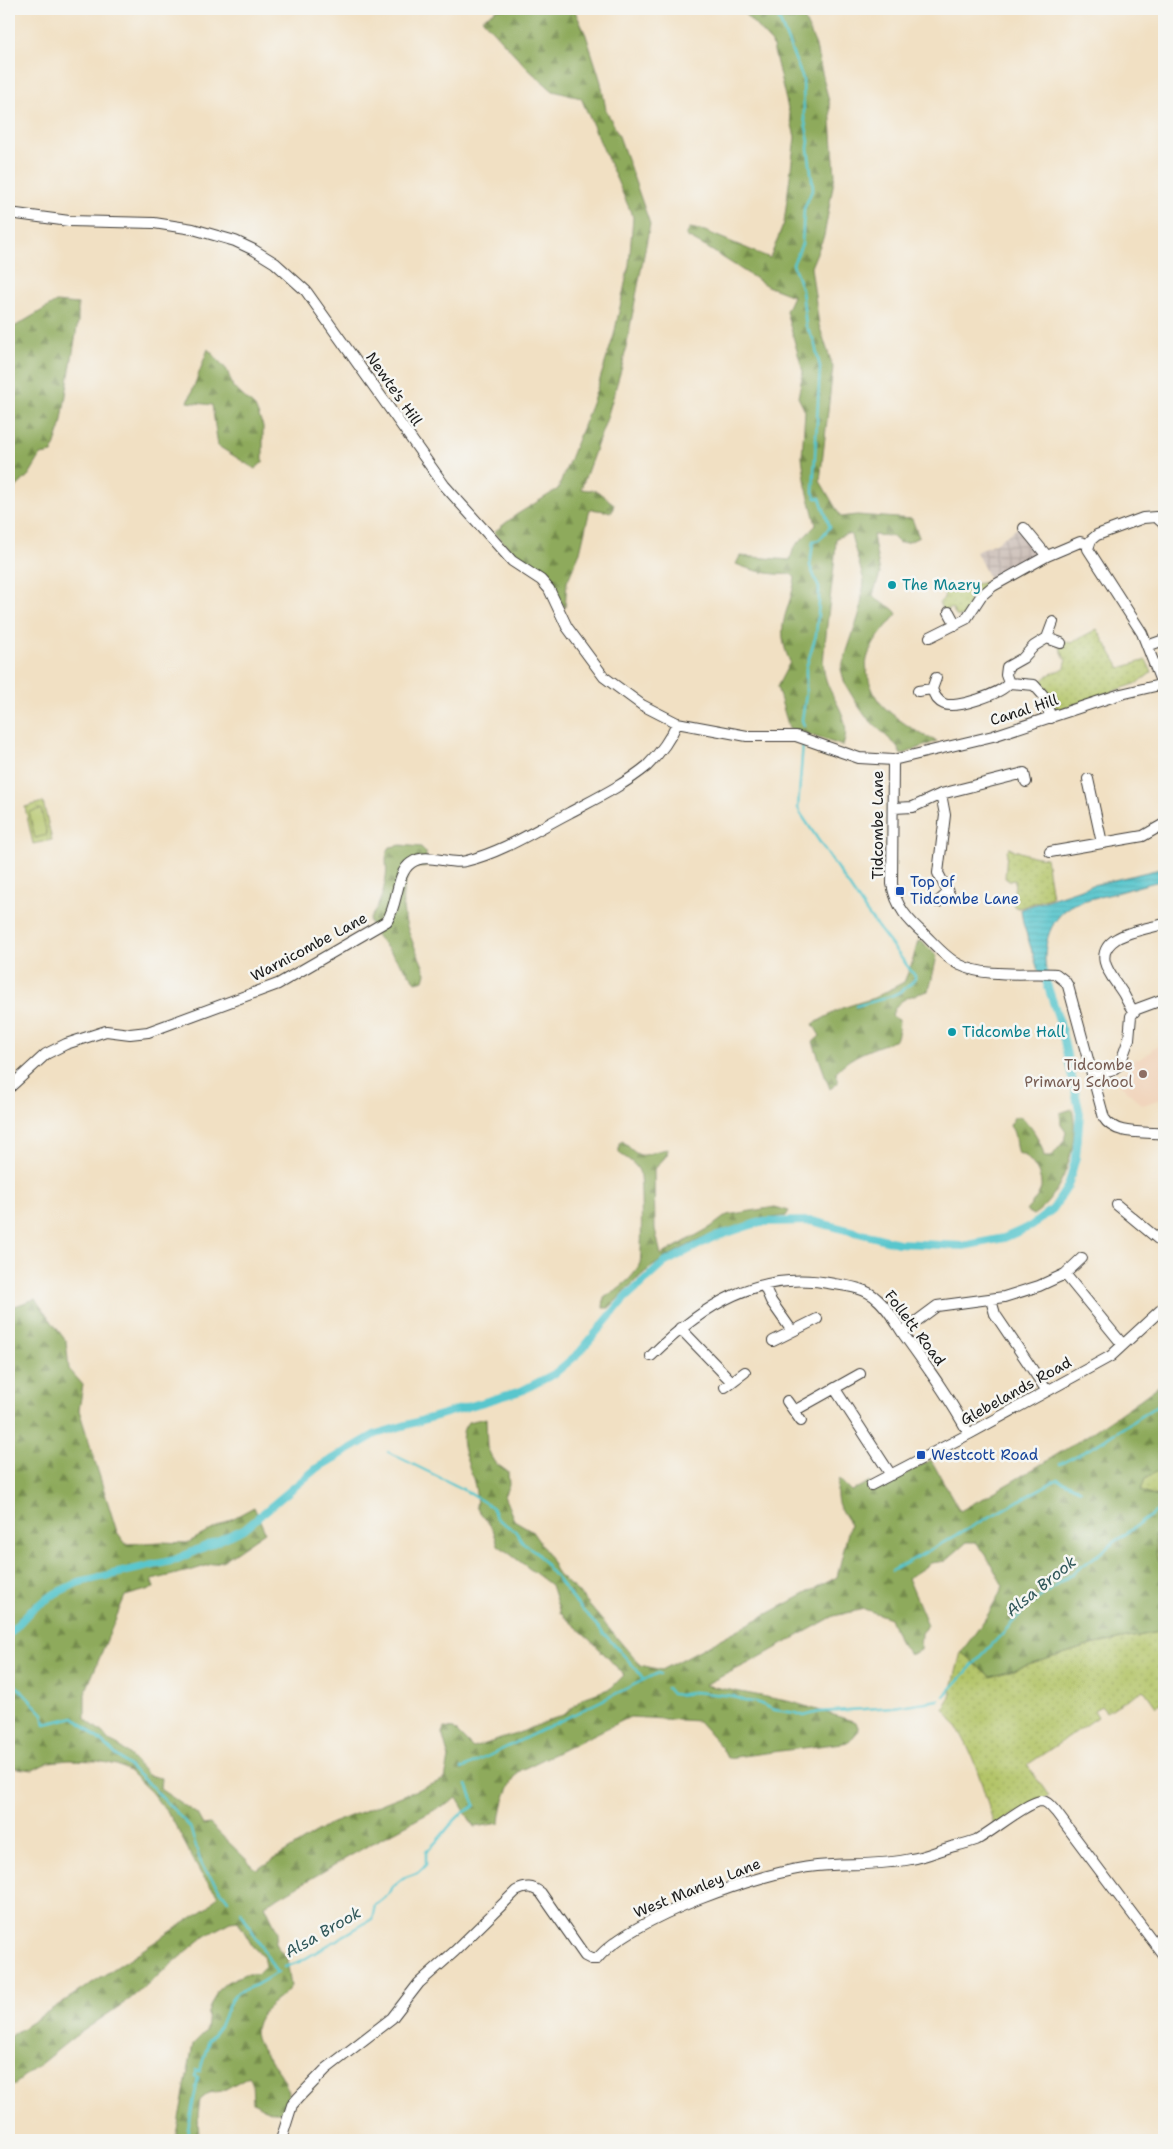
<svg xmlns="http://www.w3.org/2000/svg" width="1173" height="2149" viewBox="0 0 1173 2149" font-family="'Shantell Sans',sans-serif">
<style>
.built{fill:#f1d5bd}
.industrial{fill:url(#industrial-grid)}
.grass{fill:url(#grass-dots);stroke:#687042}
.forest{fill:url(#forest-firs);stroke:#55633c}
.pitch{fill:#b3c467;stroke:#687042}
.water{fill:url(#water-rules);stroke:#3a7174}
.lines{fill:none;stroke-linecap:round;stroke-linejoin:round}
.stream{stroke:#58c6cd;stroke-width:2.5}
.canal{stroke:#58c6cd;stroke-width:8}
.minor-casing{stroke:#3c3935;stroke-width:12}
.minor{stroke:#fff;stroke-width:10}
.culture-dot{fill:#0f9aa8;stroke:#f6f6f2;stroke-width:2}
.transit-dot{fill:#1a4fb4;stroke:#f6f6f2;stroke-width:2}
.education-dot{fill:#8d6e63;stroke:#f6f6f2;stroke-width:2}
.labels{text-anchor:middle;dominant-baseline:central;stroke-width:5;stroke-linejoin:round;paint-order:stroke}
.street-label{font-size:15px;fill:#1c1c1c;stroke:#f6f6f2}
.culture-label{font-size:15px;fill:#0d838f;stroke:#f6f6f2;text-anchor:start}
.transit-label{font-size:15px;fill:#164399;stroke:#f6f6f2;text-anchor:start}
.education-label{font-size:15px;fill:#785e54;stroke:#f6f6f2;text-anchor:end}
.water-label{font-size:16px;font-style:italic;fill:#31585a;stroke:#f6f6f2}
</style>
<defs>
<pattern id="industrial-grid" width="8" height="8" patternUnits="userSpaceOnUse" patternTransform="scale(1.25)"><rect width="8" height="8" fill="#cec1ba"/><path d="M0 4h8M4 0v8" fill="none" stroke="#b0a59f"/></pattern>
<pattern id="grass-dots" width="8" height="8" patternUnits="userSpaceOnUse" patternTransform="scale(1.25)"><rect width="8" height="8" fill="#b3c467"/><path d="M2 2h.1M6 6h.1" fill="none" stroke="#99a859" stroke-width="1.8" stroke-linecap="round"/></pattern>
<pattern id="forest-firs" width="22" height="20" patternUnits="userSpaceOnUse" patternTransform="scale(1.25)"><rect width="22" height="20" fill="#8eaa5c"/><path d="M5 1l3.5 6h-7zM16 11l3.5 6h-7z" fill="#738a4b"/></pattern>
<pattern id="water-rules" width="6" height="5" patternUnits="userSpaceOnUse" patternTransform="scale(1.25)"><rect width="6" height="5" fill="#58c6cd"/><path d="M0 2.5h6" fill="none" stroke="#4caaaf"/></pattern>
</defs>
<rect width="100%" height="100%" fill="#f6f6f2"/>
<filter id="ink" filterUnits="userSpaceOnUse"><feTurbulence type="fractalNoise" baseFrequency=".02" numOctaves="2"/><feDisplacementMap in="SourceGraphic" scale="10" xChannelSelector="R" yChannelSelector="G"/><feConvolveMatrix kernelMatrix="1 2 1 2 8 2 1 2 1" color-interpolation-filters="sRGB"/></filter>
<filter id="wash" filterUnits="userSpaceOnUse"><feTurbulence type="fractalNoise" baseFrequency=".0096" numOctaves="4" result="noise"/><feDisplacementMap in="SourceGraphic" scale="20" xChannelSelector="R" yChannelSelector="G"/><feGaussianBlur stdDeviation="1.12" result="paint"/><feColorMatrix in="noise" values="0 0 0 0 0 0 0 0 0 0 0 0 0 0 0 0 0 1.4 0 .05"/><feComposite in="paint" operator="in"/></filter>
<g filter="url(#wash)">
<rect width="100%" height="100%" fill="#f1e0c3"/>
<path class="built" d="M 1164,1043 L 1164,1098 L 1143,1105 L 1113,1079 L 1130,1068 L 1135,1058 L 1138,1060 L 1152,1051 L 1151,1049 Z"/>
<path class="industrial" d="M 1019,527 L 1035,551 L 1036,558 L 1009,570 L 991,582 L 976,552 L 999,541 Z"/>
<path class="grass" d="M 990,582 L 963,617 L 956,616 L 952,608 L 944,612 L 939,603 L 945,597 L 941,588 Z
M 1097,629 L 1120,668 L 1146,660 L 1152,672 L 1138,683 L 1060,709 L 1055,708 L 1045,688 L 1040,683 L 1048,675 L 1065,668 L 1066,661 L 1060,648 L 1062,648 L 1065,641 L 1071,643 Z
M 43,802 L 52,840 L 33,844 L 25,807 Z
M 1009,848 L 1032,856 L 1046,858 L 1052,897 L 1019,908 L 1013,906 L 1015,880 L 1009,881 L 1005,878 L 1007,851 Z
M 1164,1468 L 1164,1500 L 1141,1491 L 1145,1478 Z
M 1164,1533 L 1164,1567 L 1157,1559 L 1154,1535 Z
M 1164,1631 L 1164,1700 L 1156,1707 L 1144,1690 L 1106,1712 L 1101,1706 L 1094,1710 L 1098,1717 L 1027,1765 L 1049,1796 L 994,1825 C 981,1782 973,1745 944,1709 L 950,1696 L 961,1652 L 991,1677 L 1091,1645 Z"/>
<path class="forest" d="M 498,9 L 574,9 L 586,35 L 601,82 L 606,110 L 619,136 L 650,224 L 623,363 L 607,418 L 581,489 L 597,491 L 614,504 L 612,512 L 590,509 L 580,552 L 567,582 L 565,608 L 559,599 L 551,579 L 542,570 L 517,556 L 494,532 L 516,515 L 558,489 L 593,401 L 614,335 L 629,265 L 633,217 L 581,98 L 553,91 L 529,70 L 482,19 Z
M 740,9 L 800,9 L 815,43 L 830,106 L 835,175 L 824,236 L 811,267 L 819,325 L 833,367 L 820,481 L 841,517 L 857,515 L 912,519 L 919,537 L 909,542 L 899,543 L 892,536 L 873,535 L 880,574 L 873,595 C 878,604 892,604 897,614 C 886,627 871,643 867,659 C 864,670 872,691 878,700 C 887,713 922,737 937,741 L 901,755 L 897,746 L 866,717 L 857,704 L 845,684 L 841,669 L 860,612 L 864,581 L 851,535 L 847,534 L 836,538 C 835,567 830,596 827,625 C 826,640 822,656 824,671 C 828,699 854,715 843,746 L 789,728 L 777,687 L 790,662 C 773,624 790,613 795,578 L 792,574 C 775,576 752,571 736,564 L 740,556 L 790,560 L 794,547 L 816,525 L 806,486 L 802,457 L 805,411 L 798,397 L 803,372 L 786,311 L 793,296 L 767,286 L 711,250 L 686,236 L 690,228 L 705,231 L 770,258 L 784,223 L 795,137 L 772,43 Z
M 56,302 L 78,304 L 78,321 L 61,426 L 52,453 L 41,455 L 29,475 L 9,494 L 9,330 Z
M 208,349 L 227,370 L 233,387 L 255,407 L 263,426 L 263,462 L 255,469 L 218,446 L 212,405 L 188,402 Z
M 401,845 L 421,847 L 426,852 L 426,866 L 413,868 C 389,901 412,939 426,973 L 424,980 L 416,982 L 375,934 L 369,920 C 379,906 383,895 386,877 C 388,866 383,856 390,847 Z
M 918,941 L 923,942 L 937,956 L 931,983 L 928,991 C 912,996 896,998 892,1016 L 899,1020 L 898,1034 L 896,1040 C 875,1048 851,1054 836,1072 L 838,1083 L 830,1089 L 813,1042 L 820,1036 L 813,1024 L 842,1008 L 874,998 L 904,982 L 912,963 Z
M 1072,1109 C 1081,1141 1062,1198 1033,1215 L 1026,1211 C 1031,1205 1037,1198 1040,1191 C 1045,1178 1031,1156 1018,1153 C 1014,1144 1017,1134 1010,1126 L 1013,1118 L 1018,1116 C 1030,1121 1042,1143 1044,1156 L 1052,1156 L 1064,1141 L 1066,1132 L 1061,1125 L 1060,1113 Z
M 623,1141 C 645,1165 642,1152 668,1149 L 667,1155 L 654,1170 L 655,1229 L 661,1255 L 711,1227 L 727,1215 L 775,1207 L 789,1211 L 786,1216 C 739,1222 693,1239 653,1266 C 637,1277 623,1294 609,1308 L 603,1308 L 604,1298 C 617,1289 634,1279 640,1263 C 642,1257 642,1176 639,1171 C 635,1163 626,1158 619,1153 L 619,1143 Z
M 35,1299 L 66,1341 L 69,1369 L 83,1385 L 79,1410 L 117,1532 L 126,1544 L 161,1542 L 187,1543 L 254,1507 L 265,1532 L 224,1560 L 193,1570 L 152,1580 L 154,1588 L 125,1596 L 85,1693 L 85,1719 L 103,1733 L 109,1741 L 121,1747 L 148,1775 L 161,1778 L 160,1789 L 197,1814 L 203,1825 L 210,1824 L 257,1870 L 330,1824 L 445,1779 L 449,1758 L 442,1733 L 444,1728 L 454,1729 L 473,1748 L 519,1733 L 565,1714 L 583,1698 L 611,1688 L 624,1675 L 591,1640 L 560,1613 L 551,1585 L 498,1545 L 493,1529 L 476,1507 C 480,1479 458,1453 463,1433 C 463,1429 466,1425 468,1422 L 486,1418 L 487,1447 L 494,1462 L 508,1472 L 509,1485 L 504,1496 L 514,1520 L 531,1530 L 547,1553 L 558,1575 L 577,1591 L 640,1665 L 662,1670 L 837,1577 L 850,1524 C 838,1507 834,1500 839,1479 L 851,1491 L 869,1482 L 874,1491 L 931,1460 L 960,1511 C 1031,1472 1100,1430 1164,1382 L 1164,1468 L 1145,1478 L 1141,1491 L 1164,1500 L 1164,1533 L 1154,1535 L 1157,1559 L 1164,1567 L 1164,1631 L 1091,1645 L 991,1677 L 961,1652 C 977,1631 993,1610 1003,1586 L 986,1555 L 976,1542 L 967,1542 L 945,1561 L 931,1563 L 908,1578 L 928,1625 L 921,1633 L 920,1650 L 911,1655 L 900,1643 L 890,1618 L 864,1609 L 834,1616 L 749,1663 L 704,1685 L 792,1702 L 856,1722 L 859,1730 L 849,1742 L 727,1758 L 722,1748 L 698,1721 L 630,1717 L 521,1770 C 507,1786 502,1802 500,1823 L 474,1827 L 457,1798 L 369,1845 L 265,1905 L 278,1932 L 275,1944 L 287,1959 L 291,1986 C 282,2000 264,2005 257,2022 C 244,2054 300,2068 286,2111 C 274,2115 263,2108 253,2102 L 252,2081 L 249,2076 L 222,2091 L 209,2093 L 200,2100 L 198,2114 L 199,2140 L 175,2140 L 193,2044 L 206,2031 L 208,2011 L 217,1991 L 227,1982 L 245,1974 L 257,1974 L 265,1966 L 263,1956 L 253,1947 L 238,1921 L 230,1922 L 205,1936 L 130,1999 L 74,2037 L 9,2089 L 9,2037 L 207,1908 L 218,1895 L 201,1874 L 172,1819 L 151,1792 L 129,1771 L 117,1765 L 98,1761 L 69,1760 L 49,1762 L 33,1770 L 9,1767 L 9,1308 Z"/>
<path class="pitch" d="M 41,809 L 47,835 L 35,838 L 29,812 Z"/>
<path class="water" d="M 1164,868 L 1164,880 C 1147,884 1129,889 1112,894 C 1100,897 1086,899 1075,904 C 1050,916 1042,945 1046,970 L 1038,970 L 1023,923 L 1021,909 L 1093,885 Z"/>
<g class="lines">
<path class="stream" d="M 775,9 L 803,79 L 804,117 L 809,141 L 808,148 L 813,188 L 804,209 L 802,244 L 793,264 L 802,290 L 806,326 L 814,341 L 820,367 L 813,492 L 816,498 L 820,498 L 830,527 L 819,540 L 813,541 L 810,566 L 819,588 L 819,602 L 816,635 L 806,668 L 806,694 L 802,720 L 804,726
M 803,743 L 798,808 L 801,814 L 867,913 L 915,976 L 915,979 C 901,997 877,1000 856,1006
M 388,1452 L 461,1488 L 492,1507 L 496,1518 L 515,1531 L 525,1545 L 535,1551 L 578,1605 L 637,1670 L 644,1680
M 1060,1464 L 1095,1446 L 1164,1401
M 892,1571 L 1058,1479 L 1081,1490
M 12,1681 L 43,1714 L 45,1724 L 74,1717 L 152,1787 L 190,1827 L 202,1866 L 228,1900
M 667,1688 L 672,1694 L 679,1695 L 695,1692 L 733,1696 L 744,1701 L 756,1702 L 775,1710 L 796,1713 L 804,1716 L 819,1712 L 894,1707 L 939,1700
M 944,1696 L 1027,1607 L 1154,1513 L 1160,1510 L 1164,1513
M 462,1769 L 658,1673 L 660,1674
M 241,1912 L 277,1973
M 285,1967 L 301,1961 L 372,1919 L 375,1905 L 390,1893 L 393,1886 L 403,1878 L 417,1873 L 426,1865 L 426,1852 C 439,1841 447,1827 459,1816 C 464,1811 471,1810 475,1805 L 467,1785
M 186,2140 L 198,2078 L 195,2077 L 197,2070 L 200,2071 L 209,2040 L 220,2026 L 231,2000 L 238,1992 L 256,1985 L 278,1972"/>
<path class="canal" d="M 9,1634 L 31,1610 L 56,1593 L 79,1582 L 175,1560 L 244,1529 L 317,1468 L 376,1434 L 521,1391 L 554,1374 L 579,1353 L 625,1298 L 664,1263 L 712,1238 L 760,1222 L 812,1221 L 898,1243 L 963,1246 L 1004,1238 L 1031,1226 L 1053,1209 L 1068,1186 L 1076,1157 L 1080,1114 L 1060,1023 L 1042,969"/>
</g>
</g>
<g filter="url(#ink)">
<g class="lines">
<g class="minor-casing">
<path id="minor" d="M 9,213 L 69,221 L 154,223 L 193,229 L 235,241 L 254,250 L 275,263 L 306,291 L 444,485 L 512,561 L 541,580 L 549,589 L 567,627 L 604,677 L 642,705 L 677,723 L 747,736 L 796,736 L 859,758 L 893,760 L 993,736 L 1121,694 L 1164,684
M 1024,528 L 1047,556 L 1080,542 L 1088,544
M 949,612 L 956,625
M 930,637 L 966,619 L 981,596 L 993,586 L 1047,556
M 1047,638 L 1061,643
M 1147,646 L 1164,640
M 936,678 L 932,689 C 934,695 937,701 944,704 C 956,709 1001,694 1009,683 L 1034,685 L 1043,695 L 1051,718
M 1009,683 L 1006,675 L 1007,667 L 1023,658 L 1034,646 L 1047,638 L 1053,622
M 1162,684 L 1142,633 L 1088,549 L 1091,540 L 1097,535 L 1143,518 L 1156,517 L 1164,524
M 918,691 L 932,689
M 893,760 L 892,884 C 896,907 908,920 925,935 C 935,945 947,959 960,965 C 986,978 1028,972 1056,974 L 1065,981 L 1068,986 L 1104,1118 C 1115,1136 1145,1131 1164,1134
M 1088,779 L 1102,843
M 941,794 L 945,815 L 938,873 L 951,898
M 894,808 L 913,807 L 941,794 L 1024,773 L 1026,782
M 1050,852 L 1143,836 L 1164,824
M 938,902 L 948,893
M 1134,1012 C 1130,1007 1127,1001 1124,995 C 1114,978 1090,956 1116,939 C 1129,931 1149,928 1164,924
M 1093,1076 L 1111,1071 L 1120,1064 L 1129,1039 L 1131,1016 L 1134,1012 L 1137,1009 L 1164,999
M 9,1088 L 46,1054 L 66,1044 L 106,1031 L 130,1034 L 148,1032 L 278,984 L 387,921 C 398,905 396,873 411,863 C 427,851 449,866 466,861 C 503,852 536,830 569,813 C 595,799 624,785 647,766 C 660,753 670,740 677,723
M 1117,1205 L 1164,1244
M 1065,1274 L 1082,1258
M 764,1285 L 771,1301 L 792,1331
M 991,1300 L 995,1314 L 1047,1391
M 680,1328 L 732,1382
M 902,1332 L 937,1306 L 1004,1297 L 1039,1286 L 1065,1274 L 1123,1345
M 773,1341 L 817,1319
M 651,1356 C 703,1305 758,1269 834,1284 C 848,1286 866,1288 877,1299 C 888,1308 896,1323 904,1335 C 927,1367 951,1400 969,1434
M 725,1387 L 745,1372
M 835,1389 L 891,1475
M 787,1401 L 801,1421
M 794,1411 L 860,1374
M 871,1485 L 969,1434 L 1111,1356 L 1164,1307
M 281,2140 L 292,2105 L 298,2098 L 326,2069 L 392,2018 L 419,1983 L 455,1951 L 516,1891 C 526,1886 532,1886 541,1893 L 585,1956 L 591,1959 L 597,1959 C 630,1918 763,1871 817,1866 C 848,1863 880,1866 911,1859 C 925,1857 937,1851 951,1847 C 959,1845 968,1843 976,1840 C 992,1832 1027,1802 1041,1801 C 1048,1801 1051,1807 1056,1812 L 1164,1956"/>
</g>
<use href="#minor" class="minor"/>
</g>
</g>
<g class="culture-dot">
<circle cx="892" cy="585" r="5"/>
<circle cx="952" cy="1032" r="5"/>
</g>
<g class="transit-dot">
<rect x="895" y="886" width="10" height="10" rx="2.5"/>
<rect x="916" y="1450" width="10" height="10" rx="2.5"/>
</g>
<circle class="education-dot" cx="1143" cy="1074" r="5"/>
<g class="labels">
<g class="street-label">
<text transform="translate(394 389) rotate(55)">Newte's Hill</text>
<text transform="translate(1024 710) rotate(-18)">Canal Hill</text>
<text transform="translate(878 825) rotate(-90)">Tidcombe Lane</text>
<text transform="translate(309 947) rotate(-28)">Warnicombe Lane</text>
<text transform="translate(915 1328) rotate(53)">Follett Road</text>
<text transform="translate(1016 1391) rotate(-29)">Glebelands Road</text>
<text transform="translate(697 1888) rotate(-22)">West Manley Lane</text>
</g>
<g class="culture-label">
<text x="902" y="585">The Mazry</text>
<text x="962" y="1032">Tidcombe Hall</text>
</g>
<g class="transit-label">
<text x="910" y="882">Top of<tspan x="910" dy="17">Tidcombe Lane</tspan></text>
<text x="931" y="1455">Westcott Road</text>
</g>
<g class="education-label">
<text x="1133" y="1065">Tidcombe<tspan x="1133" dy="17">Primary School</tspan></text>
</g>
<g class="water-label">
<text transform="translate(1041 1586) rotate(-39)">Alsa Brook</text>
<text transform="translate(323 1932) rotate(-30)">Alsa Brook</text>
</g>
</g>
<rect width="1173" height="2149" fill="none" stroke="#f6f6f2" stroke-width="30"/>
</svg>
